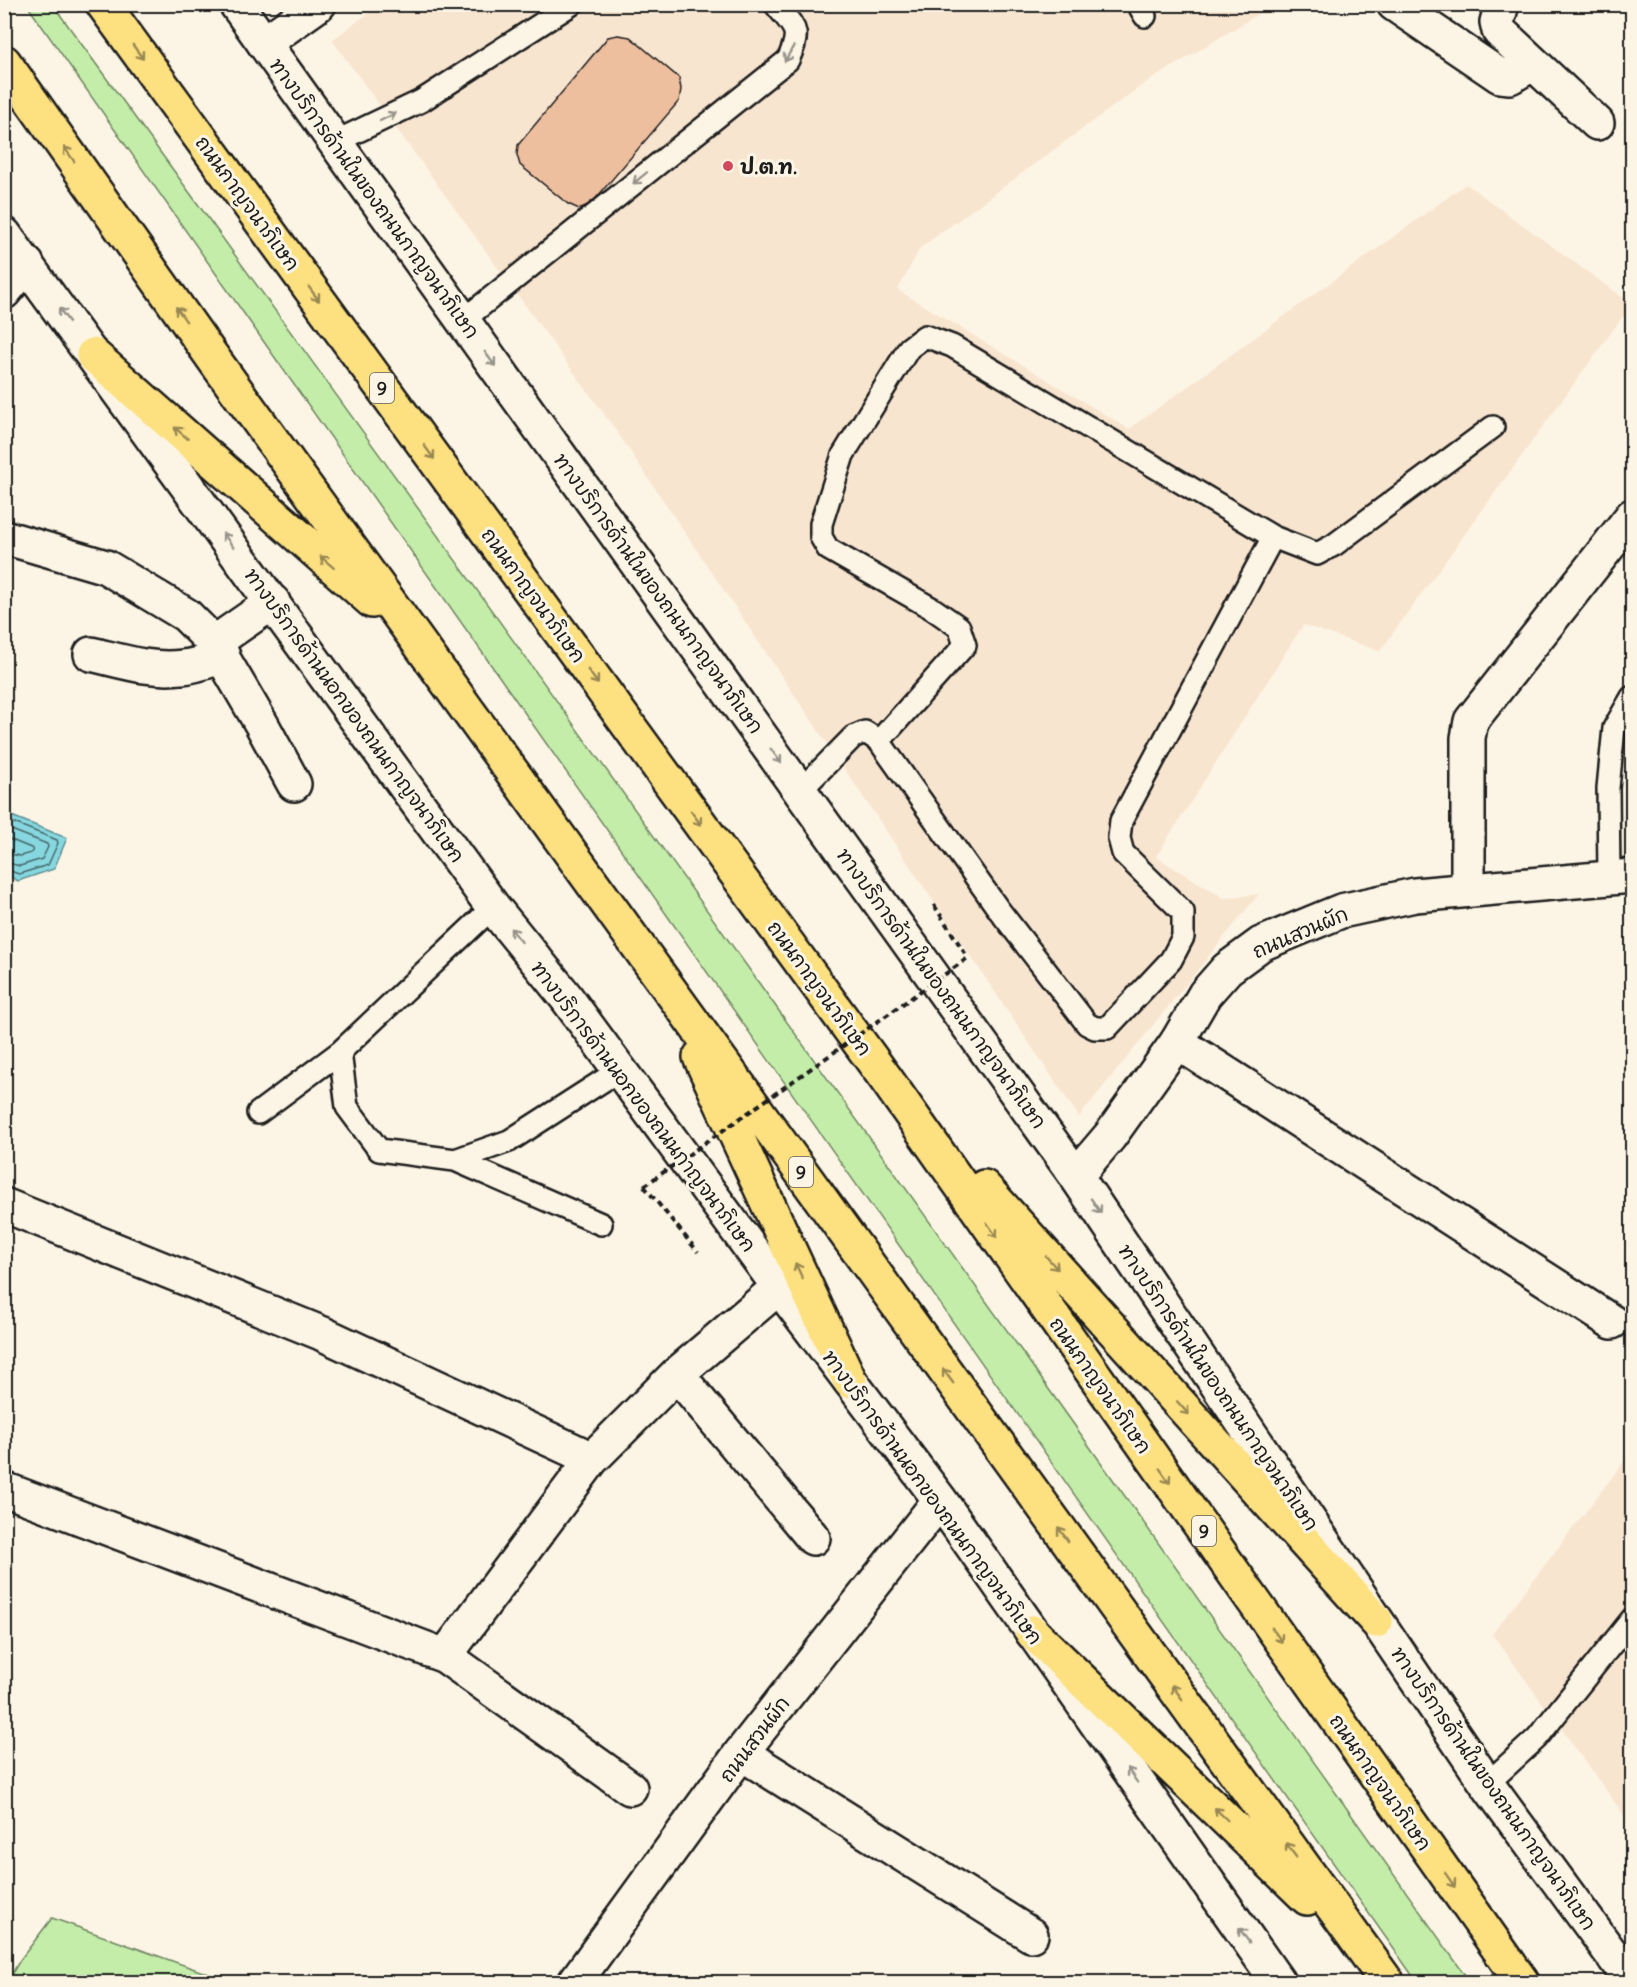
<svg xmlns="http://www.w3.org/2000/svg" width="1637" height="1987" viewBox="0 0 1637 1987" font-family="Delius,'Playpen Sans Thai',sans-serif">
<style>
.built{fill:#f8e5d0}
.green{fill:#c3eda9;stroke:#708462;stroke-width:1.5}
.water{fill:#86d7df;stroke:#5c8c91;stroke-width:1.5}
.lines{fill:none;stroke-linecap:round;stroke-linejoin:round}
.shore{stroke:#46676a;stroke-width:1.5}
.building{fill:#eebf9e;stroke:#1c1c1c;stroke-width:1.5}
.lane-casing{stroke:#1c1c1c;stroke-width:26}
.street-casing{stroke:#1c1c1c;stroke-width:38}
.secondary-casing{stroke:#1c1c1c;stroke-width:38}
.highway-casing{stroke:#1c1c1c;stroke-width:38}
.path{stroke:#1c1c1c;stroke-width:4;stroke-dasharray:6 4.5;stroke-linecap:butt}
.lane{stroke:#fcf5e5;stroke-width:21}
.street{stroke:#fcf5e5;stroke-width:33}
.secondary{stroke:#fcf5e5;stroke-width:33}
.highway{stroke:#fde080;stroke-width:33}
.path-bridge{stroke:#1c1c1c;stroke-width:4;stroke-dasharray:6 4.5;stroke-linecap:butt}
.oneway{stroke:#988853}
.oneway2{stroke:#97938b}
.poi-dot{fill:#d1495b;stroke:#fcf5e5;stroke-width:2}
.labels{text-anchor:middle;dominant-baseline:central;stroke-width:6;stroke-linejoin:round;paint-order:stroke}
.shield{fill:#fcf5e5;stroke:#5f5d58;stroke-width:1.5}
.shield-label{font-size:18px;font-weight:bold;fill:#1c1c1c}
.poi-label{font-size:20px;font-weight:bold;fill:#1c1c1c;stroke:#fcf5e5;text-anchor:start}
.street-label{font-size:20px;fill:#1c1c1c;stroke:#fcf5e5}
</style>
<rect width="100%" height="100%" fill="#fcf5e5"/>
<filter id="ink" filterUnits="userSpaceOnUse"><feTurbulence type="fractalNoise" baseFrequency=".0167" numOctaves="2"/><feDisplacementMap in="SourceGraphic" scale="12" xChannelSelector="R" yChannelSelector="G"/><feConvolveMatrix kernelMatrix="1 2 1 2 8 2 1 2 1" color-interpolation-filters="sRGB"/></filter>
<g filter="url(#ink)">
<path class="built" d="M 381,4 L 1273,5 L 1144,84 L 920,248 L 898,290 L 1129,429 L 1466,184 L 1632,304 L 1380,651 L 1303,625 L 1156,857 L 1224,898 L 1259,894 L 1079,1117 L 615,429 L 332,40 Z
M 1632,1451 L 1632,1826 L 1492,1634 Z"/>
<path class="green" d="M 27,5 L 53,5 C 531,660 1001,1321 1470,1982 L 1417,1982 Z
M 52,1918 L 231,1982 L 7,1982 L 20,1960 Z"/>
<path class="water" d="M 4,813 L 67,838 L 54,869 L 18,881 L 5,874 Z"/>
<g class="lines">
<path class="shore" d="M 4,819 L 57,840 L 58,843 L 48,865 L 19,874 L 4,869
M 4,827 L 47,844 L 48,847 L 42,859 L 20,866 L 4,862
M 4,837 L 31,848 L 33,850 L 31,853 L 20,856 L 4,853"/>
</g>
<path class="building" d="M 618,35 L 630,37 L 679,78 L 681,89 L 679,101 L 592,203 L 579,209 L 568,204 L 520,165 L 517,155 L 518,145 L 608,37 Z"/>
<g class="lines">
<g class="lane-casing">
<path id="lane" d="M 1138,4 L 1145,16
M 335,142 L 421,101 L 572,4
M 462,321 L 788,60 C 802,29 795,29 775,4
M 879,741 L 965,645 L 959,627 L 933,609 L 828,549 L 821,537 L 821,524 L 843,455 L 909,348 L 925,336 L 952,346 L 1273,537 L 1317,554 L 1334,545 L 1493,427
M 801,790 L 853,737 L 865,732 L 879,741 L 999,910 L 1087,1024 L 1095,1028 L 1107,1028 L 1171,960 L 1183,937 L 1183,912 L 1123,853 L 1119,838 L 1121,821 L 1273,537
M 1609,877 L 1608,788 L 1614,728 L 1632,697
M 493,907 L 340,1052 L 347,1107 L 379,1150 L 455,1160 L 509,1141 L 618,1071
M 258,1113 L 340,1052
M 455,1160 L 601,1224
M 1487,1784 L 1537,1738 L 1632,1619"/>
</g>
<g class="street-casing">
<path id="street" d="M 1394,4 L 1500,76 L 1510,77 L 1532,64
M 1502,4 L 1497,22 L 1499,31 L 1597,123
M 264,43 L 319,4
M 4,292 L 27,264
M 4,537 L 106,567 L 186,615 L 214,643 L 273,602
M 214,643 L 262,725 L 294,784
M 91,654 C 121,661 151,671 182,667 C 196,666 210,660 223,656
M 1468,889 L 1468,738 L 1471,721 L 1632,516
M 1177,1042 L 1612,1322
M 4,1205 L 321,1333 L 592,1459
M 779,1287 L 677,1374 L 813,1538
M 4,1489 L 445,1656 L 630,1788
M 445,1656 L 592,1459 L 677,1374
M 741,1753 L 1031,1935"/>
</g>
<g class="secondary-casing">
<path id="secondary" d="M 236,4 L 1076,1176 L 1487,1784 L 1632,1982
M 4,234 L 493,907 L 566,997 L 779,1287 L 940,1500 L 1278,1982
M 1076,1176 L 1110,1136 L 1177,1042 L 1205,994 L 1227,969 L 1261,944 L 1341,911 L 1415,895 L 1632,876
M 575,1982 L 741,1753 L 940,1500"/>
</g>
<g class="highway-casing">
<path id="highway" d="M 103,4 L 886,1079 L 1522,1982
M 4,62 L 215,361 L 1387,1982
M 93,355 L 372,601
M 700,1057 L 850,1381
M 984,1187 L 1376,1621
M 1032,1632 L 1307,1898"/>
</g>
<path class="path" d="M 934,905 L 968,958
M 644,1186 L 698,1252"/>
<use href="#lane" class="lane"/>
<use href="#street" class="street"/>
<use href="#secondary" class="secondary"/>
<use href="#highway" class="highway"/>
<path class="path-bridge" d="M 644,1186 L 968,958"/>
</g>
<defs><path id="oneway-shaft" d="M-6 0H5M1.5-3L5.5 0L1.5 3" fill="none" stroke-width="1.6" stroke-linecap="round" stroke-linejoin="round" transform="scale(1.5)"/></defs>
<g class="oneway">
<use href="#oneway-shaft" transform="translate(138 52) rotate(54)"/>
<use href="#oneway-shaft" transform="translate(69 154) rotate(-125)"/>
<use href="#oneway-shaft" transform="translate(314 294) rotate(54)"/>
<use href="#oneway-shaft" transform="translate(181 314) rotate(-125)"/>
<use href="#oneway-shaft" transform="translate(181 433) rotate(-139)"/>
<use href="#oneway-shaft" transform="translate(429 452) rotate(54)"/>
<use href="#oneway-shaft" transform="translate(327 562) rotate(-139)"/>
<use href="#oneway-shaft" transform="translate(593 677) rotate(54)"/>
<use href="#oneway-shaft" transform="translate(696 818) rotate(54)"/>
<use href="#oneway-shaft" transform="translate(992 1230) rotate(55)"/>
<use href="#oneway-shaft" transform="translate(1052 1263) rotate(48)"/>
<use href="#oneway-shaft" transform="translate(799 1271) rotate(-115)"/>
<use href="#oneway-shaft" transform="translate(948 1376) rotate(-126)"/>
<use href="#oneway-shaft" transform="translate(1183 1408) rotate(48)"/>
<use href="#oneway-shaft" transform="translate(1165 1476) rotate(55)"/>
<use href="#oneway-shaft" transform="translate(1063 1534) rotate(-126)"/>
<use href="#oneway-shaft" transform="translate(1277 1635) rotate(55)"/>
<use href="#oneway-shaft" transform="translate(1177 1692) rotate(-126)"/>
<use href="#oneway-shaft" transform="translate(1221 1814) rotate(-136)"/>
<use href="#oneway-shaft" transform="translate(1291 1850) rotate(-126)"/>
<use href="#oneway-shaft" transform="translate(1450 1880) rotate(55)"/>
</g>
<g class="oneway2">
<use href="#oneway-shaft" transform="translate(789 54) rotate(120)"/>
<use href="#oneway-shaft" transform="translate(388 117) rotate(-26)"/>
<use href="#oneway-shaft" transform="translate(640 178) rotate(141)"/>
<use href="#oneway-shaft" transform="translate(64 315) rotate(-126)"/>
<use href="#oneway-shaft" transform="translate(490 359) rotate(54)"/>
<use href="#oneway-shaft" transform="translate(228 540) rotate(-126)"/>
<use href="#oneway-shaft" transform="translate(776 756) rotate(54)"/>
<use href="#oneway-shaft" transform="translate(516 935) rotate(-129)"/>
<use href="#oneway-shaft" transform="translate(1096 1206) rotate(56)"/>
<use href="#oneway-shaft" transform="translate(1132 1775) rotate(-125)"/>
<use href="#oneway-shaft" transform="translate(1244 1935) rotate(-125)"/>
</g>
</g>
<circle class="poi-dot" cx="728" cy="166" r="6"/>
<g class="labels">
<g class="shield">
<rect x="370" y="373" width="24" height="30" rx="4.5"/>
<rect x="789" y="1157" width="24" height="30" rx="4.5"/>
<rect x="1192" y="1516" width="24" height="30" rx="4.5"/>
</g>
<g class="shield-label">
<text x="382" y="388">9</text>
<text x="801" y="1172">9</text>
<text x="1204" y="1531">9</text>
</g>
<g class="poi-label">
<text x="740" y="166">ป.ต.ท.</text>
</g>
<g class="street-label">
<text transform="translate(375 198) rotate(54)">ทางบริการด้านในของถนนกาญจนาภิเษก</text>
<text transform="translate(248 203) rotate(54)">ถนนกาญจนาภิเษก</text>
<text transform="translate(659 593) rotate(54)">ทางบริการด้านในของถนนกาญจนาภิเษก</text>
<text transform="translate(534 595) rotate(54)">ถนนกาญจนาภิเษก</text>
<text transform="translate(355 715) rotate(54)">ทางบริการด้านนอกของถนนกาญจนาภิเษก</text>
<text transform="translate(1300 932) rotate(-23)">ถนนสวนผัก</text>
<text transform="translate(820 988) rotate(54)">ถนนกาญจนาภิเษก</text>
<text transform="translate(942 988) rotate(54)">ทางบริการด้านในของถนนกาญจนาภิเษก</text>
<text transform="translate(644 1106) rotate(53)">ทางบริการด้านนอกของถนนกาญจนาภิเษก</text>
<text transform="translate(1101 1385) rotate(55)">ถนนกาญจนาภิเษก</text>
<text transform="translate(1219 1387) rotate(56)">ทางบริการด้านในของถนนกาญจนาภิเษก</text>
<text transform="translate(933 1497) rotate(54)">ทางบริการด้านนอกของถนนกาญจนาภิเษก</text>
<text transform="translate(754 1739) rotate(-53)">ถนนสวนผัก</text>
<text transform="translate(1381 1782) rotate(55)">ถนนกาญจนาภิเษก</text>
<text transform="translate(1494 1788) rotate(55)">ทางบริการด้านในของถนนกาญจนาภิเษก</text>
</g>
</g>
<rect width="1637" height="1987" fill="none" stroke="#fcf5e5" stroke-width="24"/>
<rect x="12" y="12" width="1613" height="1963" fill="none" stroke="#1c1c1c" stroke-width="2" filter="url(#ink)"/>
</svg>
